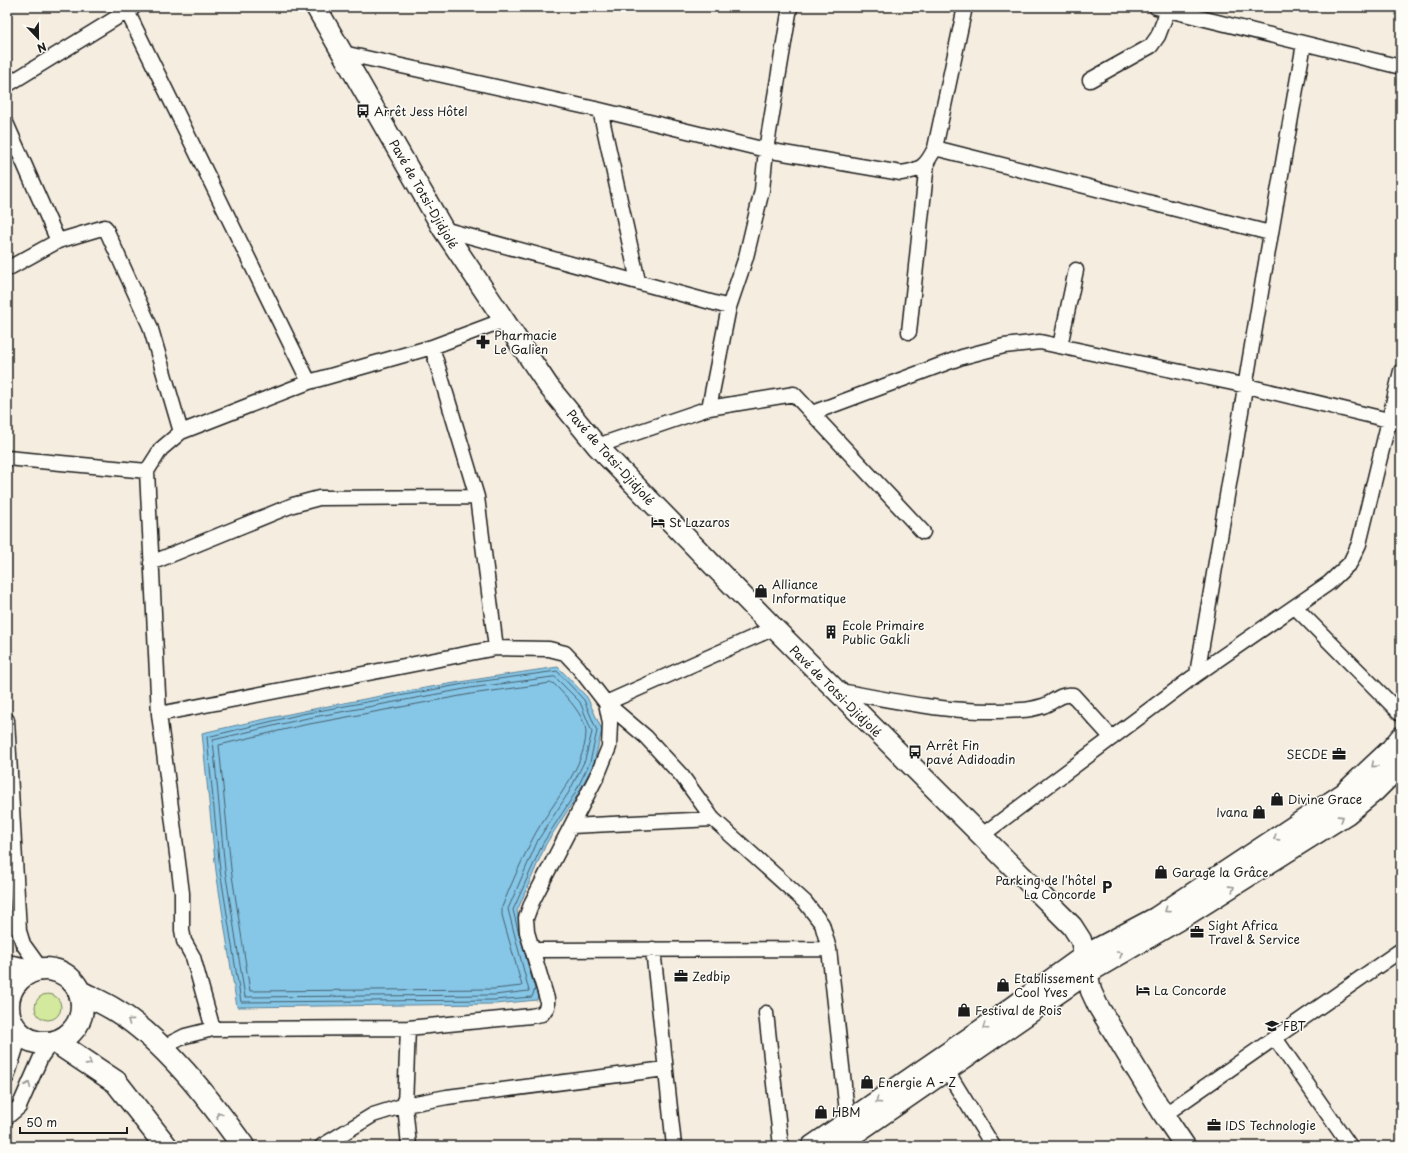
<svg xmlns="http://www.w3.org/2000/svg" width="1408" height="1153" viewBox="0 0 1408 1153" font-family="'Playpen Sans',sans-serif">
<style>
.green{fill:#d2e99e;stroke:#77825d}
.water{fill:#86c6e7;stroke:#5c8296}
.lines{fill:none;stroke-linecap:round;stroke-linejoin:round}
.shore{stroke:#46606d;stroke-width:1}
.street-casing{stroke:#1c1c1c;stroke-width:17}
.secondary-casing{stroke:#1c1c1c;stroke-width:23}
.primary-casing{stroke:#1c1c1c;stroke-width:25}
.street{stroke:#fdfcf7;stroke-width:14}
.secondary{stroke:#fdfcf7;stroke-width:20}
.primary{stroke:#fdfcf7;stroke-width:22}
.oneway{stroke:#989794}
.labels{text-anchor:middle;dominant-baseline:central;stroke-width:3;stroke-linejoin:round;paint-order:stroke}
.poi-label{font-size:12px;fill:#1c1c1c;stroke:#fdfcf7;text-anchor:start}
.street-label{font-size:12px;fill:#1c1c1c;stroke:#fdfcf7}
</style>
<rect width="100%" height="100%" fill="#f5ede0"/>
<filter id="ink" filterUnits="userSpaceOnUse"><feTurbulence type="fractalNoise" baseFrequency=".025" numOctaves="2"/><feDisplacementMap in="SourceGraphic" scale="8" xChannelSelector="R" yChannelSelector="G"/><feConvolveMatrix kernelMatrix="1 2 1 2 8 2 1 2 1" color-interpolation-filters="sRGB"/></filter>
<g filter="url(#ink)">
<path class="green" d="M35 1007a13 13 0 1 1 26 0a13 13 0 1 1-26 0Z"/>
<path class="water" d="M 558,667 L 587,697 L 602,730 L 594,763 L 577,796 L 546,844 L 517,911 L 539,989 L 537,1000 L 495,1004 L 237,1007 L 216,871 L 202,733 C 320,706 438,684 558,667 Z"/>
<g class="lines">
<path class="shore" d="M 555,677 L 580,702 L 592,732 L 585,760 L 569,792 L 538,840 L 508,909 L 529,991 L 494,995 L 245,997 L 225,870 L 213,740 L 303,719 L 470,688 Z
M 553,683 C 564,694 586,716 586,733 C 585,769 549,807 533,838 C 522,860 511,884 502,907 L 502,915 L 522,986 L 494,989 L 250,991 L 231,869 L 219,745 L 304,725 L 471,694 Z
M 519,934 L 513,910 L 543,843 L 574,795 L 590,762 L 597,731 L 584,700 L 557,671 L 469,683 L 302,714 L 207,737 L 220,870 L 241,1002 L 494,1000 L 532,997 L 535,989 L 520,936"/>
<g class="street-casing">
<path id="street" d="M 1156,7 L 1401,67
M 127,11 L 309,382
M 343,53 L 600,110 L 766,150 L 901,173 C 922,170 926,166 935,148 L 965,7
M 1090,80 L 1151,46 L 1158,36 L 1168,10
M 7,85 L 134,7
M 600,110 L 638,281
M 7,125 L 58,241
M 935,148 L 1270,233
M 443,229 L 729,307
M 7,269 L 58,241 L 105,227 L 150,326 L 181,432
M 909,332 L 927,163
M 1060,346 L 1076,270
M 432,347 L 477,497 L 496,648
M 709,408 L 729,307 L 746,257 L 762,190 L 766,150 L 790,7
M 812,413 L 962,357 L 1004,346 L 1040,342 L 1247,386 L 1401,423
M 597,446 L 709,408 L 794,394 L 923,532
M 7,458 L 147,471
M 151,563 L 293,505 L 319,498 L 477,497
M 1295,607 L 1401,714
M 774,628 L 606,703 L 646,737 L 682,776 L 713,819 L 805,902 L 822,924 L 829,949 L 848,1121
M 1197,674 C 1233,464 1266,254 1304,44
M 836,690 C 898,702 958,715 1022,710 C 1028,710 1036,708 1043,706 C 1054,702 1061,693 1073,695 L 1112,738
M 159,714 L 496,648 L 549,649 L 565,653 L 578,667 L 606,703 L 610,723 L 609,747 L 598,774 L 532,902 L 526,918 L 527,932 L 547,999 L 547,1007 L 542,1014 L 531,1016 L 408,1028 L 213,1029 L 185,1036 L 161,1048
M 7,720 L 19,931 L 23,944 L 41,969
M 571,826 L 713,819
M 981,836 L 1197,674 L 1329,583 L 1350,563 L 1359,544 L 1401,371
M 653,949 L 674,1146
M 533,950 L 829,949
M 766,1013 L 781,1146
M 213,1029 L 193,957 L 184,941 L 182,930 L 182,893 L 159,714 L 147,471 L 161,449 L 181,432 L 309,382 L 432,347 L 504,320
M 1275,1038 L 1350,1146
M 947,1071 L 993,1146
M 7,1077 L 20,1035
M 1164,1115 L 1401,950
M 7,1117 L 19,1107 L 41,1057 L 51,1043
M 322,1146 L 373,1115 L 405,1105 L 408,1028
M 409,1146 L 405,1105 L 447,1097 L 665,1069"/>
</g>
<g class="secondary-casing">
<path id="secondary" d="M 316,7 L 443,229 L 549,387 L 597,446 L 774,628 L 1072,926 L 1081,940 L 1091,991 L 1098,1006 L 1164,1115 L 1185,1146
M 812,1146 L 988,1025 L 1085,955 L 1155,918 L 1344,793 L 1391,749 L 1401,737
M 837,1146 L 1086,974 L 1187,915 L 1347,814 L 1375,791 L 1401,765"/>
</g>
<g class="primary-casing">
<path id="primary" d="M 7,966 L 33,971
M8 1006a37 37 0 1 1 74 0a37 37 0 1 1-74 0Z
M 80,992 C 92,998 104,1003 115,1010 C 164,1040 210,1100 243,1146
M 56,1042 L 116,1082 L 166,1146"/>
</g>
<use href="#street" class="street"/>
<use href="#secondary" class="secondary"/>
<use href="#primary" class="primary"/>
</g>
<defs><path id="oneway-chevron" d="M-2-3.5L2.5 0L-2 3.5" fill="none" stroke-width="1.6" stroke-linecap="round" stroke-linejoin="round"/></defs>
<g class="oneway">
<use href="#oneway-chevron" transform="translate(1374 765) rotate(138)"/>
<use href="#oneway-chevron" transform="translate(1341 818) rotate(-33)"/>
<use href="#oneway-chevron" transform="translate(1276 838) rotate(148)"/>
<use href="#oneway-chevron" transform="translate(1232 888) rotate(-32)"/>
<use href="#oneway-chevron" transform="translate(1167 910) rotate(146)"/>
<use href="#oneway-chevron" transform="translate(1120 954) rotate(-30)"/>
<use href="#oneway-chevron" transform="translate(130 1021) rotate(-144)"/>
<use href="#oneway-chevron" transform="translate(985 1027) rotate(145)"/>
<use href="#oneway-chevron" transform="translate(89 1063) rotate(32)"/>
<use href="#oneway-chevron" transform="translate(28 1085) rotate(-67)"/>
<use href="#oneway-chevron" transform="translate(878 1101) rotate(146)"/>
<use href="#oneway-chevron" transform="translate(219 1115) rotate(-128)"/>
</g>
</g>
<defs>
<g id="bus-bare" transform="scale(1.08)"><path d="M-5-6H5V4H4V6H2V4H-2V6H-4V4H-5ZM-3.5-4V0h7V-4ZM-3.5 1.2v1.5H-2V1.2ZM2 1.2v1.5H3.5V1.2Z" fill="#1c1c1c" stroke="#fdfcf7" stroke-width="2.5" paint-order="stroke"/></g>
<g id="pharmacy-bare" transform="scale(1.08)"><path d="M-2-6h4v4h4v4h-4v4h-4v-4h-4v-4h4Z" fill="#1c1c1c" stroke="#fdfcf7" stroke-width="2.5" paint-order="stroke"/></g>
<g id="hotel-bare" transform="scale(1.08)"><path d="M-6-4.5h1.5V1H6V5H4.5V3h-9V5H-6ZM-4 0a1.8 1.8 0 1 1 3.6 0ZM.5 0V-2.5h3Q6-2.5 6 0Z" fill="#1c1c1c" stroke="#fdfcf7" stroke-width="2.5" paint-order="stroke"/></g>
<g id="shop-bare" transform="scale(1.08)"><path d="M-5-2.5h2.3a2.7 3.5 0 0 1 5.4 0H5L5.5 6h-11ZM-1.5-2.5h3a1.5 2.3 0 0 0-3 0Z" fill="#1c1c1c" stroke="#fdfcf7" stroke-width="2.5" paint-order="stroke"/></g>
<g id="building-bare" transform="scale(1.08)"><path d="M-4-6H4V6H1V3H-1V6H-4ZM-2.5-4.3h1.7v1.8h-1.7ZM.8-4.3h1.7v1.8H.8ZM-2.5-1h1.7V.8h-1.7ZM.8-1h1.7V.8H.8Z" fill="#1c1c1c" stroke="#fdfcf7" stroke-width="2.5" paint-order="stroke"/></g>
<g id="office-bare" transform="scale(1.08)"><path d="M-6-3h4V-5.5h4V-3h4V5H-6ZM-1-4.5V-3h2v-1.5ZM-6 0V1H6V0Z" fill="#1c1c1c" stroke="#fdfcf7" stroke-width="2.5" paint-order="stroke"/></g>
<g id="parking-bare" transform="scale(1.08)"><path d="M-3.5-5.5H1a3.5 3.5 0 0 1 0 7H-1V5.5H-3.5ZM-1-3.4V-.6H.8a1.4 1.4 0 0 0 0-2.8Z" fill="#1c1c1c" stroke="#fdfcf7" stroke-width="2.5" paint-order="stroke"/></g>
<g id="university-bare" transform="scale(1.08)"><path d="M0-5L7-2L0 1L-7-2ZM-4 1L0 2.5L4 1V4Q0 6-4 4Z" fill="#1c1c1c" stroke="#fdfcf7" stroke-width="2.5" paint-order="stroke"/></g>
</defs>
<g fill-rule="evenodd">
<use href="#bus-bare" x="363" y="111"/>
<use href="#pharmacy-bare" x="483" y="342"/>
<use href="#hotel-bare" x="658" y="522"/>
<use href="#shop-bare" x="761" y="591"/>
<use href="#building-bare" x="831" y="632"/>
<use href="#bus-bare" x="915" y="752"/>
<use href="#office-bare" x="1339" y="754"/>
<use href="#shop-bare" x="1277" y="799"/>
<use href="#shop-bare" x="1259" y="812"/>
<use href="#shop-bare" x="1161" y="872"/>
<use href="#parking-bare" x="1107" y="887"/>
<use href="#office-bare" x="1197" y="932"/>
<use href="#office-bare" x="681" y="976"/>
<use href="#shop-bare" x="1003" y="985"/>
<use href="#hotel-bare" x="1143" y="990"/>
<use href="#shop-bare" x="964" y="1010"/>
<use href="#university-bare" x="1272" y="1026"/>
<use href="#shop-bare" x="867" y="1082"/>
<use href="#shop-bare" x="821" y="1112"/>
<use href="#office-bare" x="1214" y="1125"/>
</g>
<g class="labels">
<g class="poi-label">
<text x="374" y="111">Arrêt Jess Hôtel</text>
<text x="494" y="335">Pharmacie<tspan x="494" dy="14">Le Galien</tspan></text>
<text x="669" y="522">St Lazaros</text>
<text x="772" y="584">Alliance<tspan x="772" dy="14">Informatique</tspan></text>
<text x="842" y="625">Ecole Primaire<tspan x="842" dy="14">Public Gakli</tspan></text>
<text x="926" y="745">Arrêt Fin<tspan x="926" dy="14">pavé Adidoadin</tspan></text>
<text x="1328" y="754" text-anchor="end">SECDE</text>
<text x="1288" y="799">Divine Grace</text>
<text x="1248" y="812" text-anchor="end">Ivana</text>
<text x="1172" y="872">Garage la Grâce</text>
<text x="1096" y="880" text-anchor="end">Parking de l'hôtel<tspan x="1096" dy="14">La Concorde</tspan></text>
<text x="1208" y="925">Sight Africa<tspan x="1208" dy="14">Travel &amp; Service</tspan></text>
<text x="692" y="976">Zedbip</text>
<text x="1014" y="978">Etablissement<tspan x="1014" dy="14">Cool Yves</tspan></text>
<text x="1154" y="990">La Concorde</text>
<text x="975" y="1010">Festival de Rois</text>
<text x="1283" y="1026">FBT</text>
<text x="878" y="1082">Energie A - Z</text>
<text x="832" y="1112">HBM</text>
<text x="1225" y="1125">IDS Technologie</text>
</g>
<g class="street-label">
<text transform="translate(424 194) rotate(60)">Pavé de Totsi-Djidjolé</text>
<text transform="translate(611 457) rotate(48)">Pavé de Totsi-Djidjolé</text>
<text transform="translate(836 691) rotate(45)">Pavé de Totsi-Djidjolé</text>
</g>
</g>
<rect width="1408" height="1153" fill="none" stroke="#fdfcf7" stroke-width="24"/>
<rect x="12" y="12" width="1384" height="1129" fill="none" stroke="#1c1c1c" stroke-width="1.5" filter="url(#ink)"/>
<g transform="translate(38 38) rotate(158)" stroke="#fdfcf7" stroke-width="3" paint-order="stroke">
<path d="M0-3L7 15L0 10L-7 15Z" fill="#1c1c1c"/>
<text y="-6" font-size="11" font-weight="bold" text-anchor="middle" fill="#1c1c1c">N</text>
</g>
<path d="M20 1127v6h107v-6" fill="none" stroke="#1c1c1c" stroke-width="2"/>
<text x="26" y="1127" font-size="12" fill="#1c1c1c" stroke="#fdfcf7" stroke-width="3" paint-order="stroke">50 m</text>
</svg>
